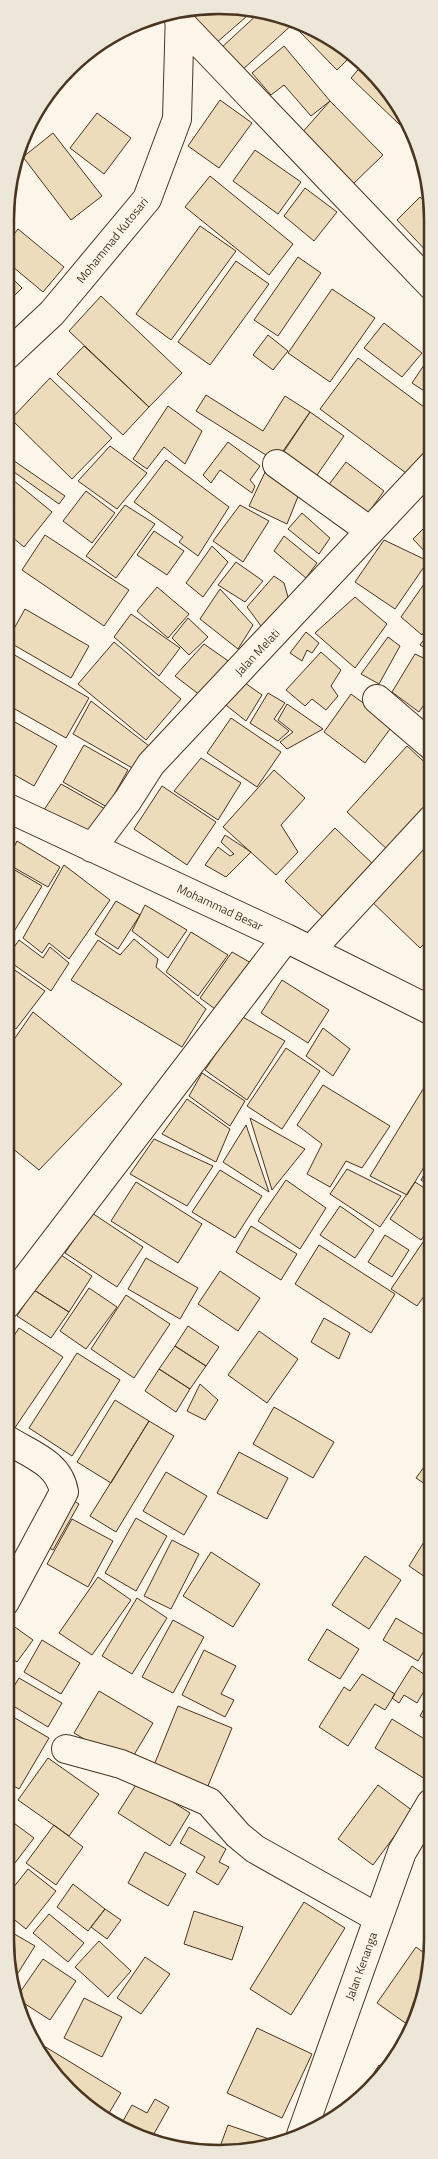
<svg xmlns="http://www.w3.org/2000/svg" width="438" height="2159" viewBox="0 0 438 2159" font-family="'Titillium Web',sans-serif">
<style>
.building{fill:#ecdcbc;stroke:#4a3520}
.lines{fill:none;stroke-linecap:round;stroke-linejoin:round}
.minor-casing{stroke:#4a3520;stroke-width:30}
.minor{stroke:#fbf6e9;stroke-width:28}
.labels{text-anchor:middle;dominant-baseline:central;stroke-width:4;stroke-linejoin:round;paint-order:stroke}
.street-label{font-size:12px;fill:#4a3520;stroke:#fbf6e9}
.rim{fill:none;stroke:#4a3520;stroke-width:2.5}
</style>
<rect width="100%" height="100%" fill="#fbf6e9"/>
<path class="building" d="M 247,7 L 255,9 L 215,44 L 193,18 L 202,10 Z
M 261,11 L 295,22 L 241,71 L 220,49 Z
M 306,25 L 313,27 L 352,55 L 337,70 L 299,31 Z
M 284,46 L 330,101 L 311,116 L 284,85 L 271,95 L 252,73 Z
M 364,63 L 371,68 L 407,118 L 400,125 L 351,78 Z
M 220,100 L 252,123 L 219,168 L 188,146 Z
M 330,101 L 383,155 L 351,186 L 301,134 Z
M 97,113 L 131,138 L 104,174 L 70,148 Z
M 53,133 L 102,196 L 71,220 L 23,157 Z
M 255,150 L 301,182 L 278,214 L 233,181 Z
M 210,176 L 293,244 L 269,275 L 185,207 Z
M 305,188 L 337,212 L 314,241 L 284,216 Z
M 420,197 L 433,210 L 432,252 L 430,255 L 397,220 Z
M 200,226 L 236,251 L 171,340 L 136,314 Z
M 18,229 L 64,267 L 43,292 L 7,262 L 7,243 Z
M 298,257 L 321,273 L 278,336 L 254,320 Z
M 236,261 L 269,284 L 210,365 L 178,342 Z
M 7,273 L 22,288 L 7,303 Z
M 332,289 L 375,318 L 330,382 L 288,353 Z
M 101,296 L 182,373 L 149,407 L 69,331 Z
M 384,323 L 422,353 L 402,377 L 364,348 Z
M 268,335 L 288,351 L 273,370 L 253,355 Z
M 84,346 L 149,407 L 123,435 L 57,374 Z
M 432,353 L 432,396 L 412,383 Z
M 358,358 L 432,413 L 432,445 L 410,476 L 320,409 Z
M 50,378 L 112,438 L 72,479 L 11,419 Z
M 206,395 L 263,431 L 285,396 L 310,412 L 277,462 L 196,411 Z
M 168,406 L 202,431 L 185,464 L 164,447 L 147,469 L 133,459 Z
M 310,412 L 344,436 L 315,478 L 281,454 Z
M 228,442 L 260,466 L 250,480 L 255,486 L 252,493 L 220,470 L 211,483 L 203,475 Z
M 110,446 L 147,473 L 117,509 L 78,481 Z
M 7,456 L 65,496 L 59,504 L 7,467 Z
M 166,460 L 229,507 L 198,556 L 179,542 L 183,537 L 134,502 Z
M 346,462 L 384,491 L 363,520 L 324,491 Z
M 266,470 L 301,489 L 287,524 L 249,506 Z
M 7,475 L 52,512 L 24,547 L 6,532 Z
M 86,491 L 115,513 L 92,543 L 63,521 Z
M 125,505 L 155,524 L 116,578 L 86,556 Z
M 240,505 L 269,521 L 243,562 L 213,541 Z
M 302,513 L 330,538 L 319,554 L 288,529 Z
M 432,520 L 432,559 L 413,539 Z
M 154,531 L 184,551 L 167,575 L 137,555 Z
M 45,535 L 129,590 L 104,626 L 22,570 Z
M 284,536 L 317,563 L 306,578 L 274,551 Z
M 384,540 L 428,561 L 395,609 L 355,582 Z
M 212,546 L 228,562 L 203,597 L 186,583 Z
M 236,562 L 263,581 L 245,602 L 218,585 Z
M 274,576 L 284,583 L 288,597 L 264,630 L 247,607 Z
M 424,584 L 431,587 L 424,598 L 432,604 L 432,620 L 422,635 L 401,617 Z
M 157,587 L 189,614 L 168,638 L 137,611 Z
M 220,589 L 253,625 L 238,649 L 200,619 Z
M 355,597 L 387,624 L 355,668 L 315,633 Z
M 25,609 L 89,646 L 71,678 L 7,641 Z
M 131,614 L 180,648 L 159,676 L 114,637 Z
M 188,618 L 208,637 L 189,655 L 172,638 Z
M 432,629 L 432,652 L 420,645 Z
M 306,632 L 319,643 L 312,653 L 307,650 L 302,661 L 290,653 Z
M 388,637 L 400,646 L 379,684 L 361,674 Z
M 114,642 L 181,699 L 146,740 L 78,684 Z
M 204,644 L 234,665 L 205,699 L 175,676 Z
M 6,650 L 89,698 L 66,738 L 6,704 Z
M 321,652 L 341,670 L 331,686 L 338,696 L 326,710 L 312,699 L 305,706 L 286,690 Z
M 415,654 L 432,662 L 432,693 L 419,712 L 392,692 Z
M 238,678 L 262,695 L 246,721 L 222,702 Z
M 268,693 L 285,703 L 274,719 L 289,731 L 278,741 L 250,723 Z
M 351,694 L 393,725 L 365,763 L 324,732 Z
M 91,701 L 153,749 L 141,773 L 73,734 Z
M 287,704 L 323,729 L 287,749 L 280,742 L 293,732 L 278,720 Z
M 6,717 L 57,746 L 34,786 L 6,770 Z
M 231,718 L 281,752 L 257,787 L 207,753 Z
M 84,745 L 128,770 L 107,807 L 63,782 Z
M 407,746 L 432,769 L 432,804 L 389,851 L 347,812 Z
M 201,758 L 241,783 L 218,820 L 174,791 Z
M 274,770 L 305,798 L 281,825 L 298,852 L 276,875 L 223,827 Z
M 61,784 L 107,810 L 90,836 L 42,813 Z
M 162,786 L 216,822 L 187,865 L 134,829 Z
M 335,828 L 375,866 L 325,919 L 285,881 Z
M 432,830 L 432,936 L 420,948 L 367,897 Z
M 6,835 L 13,840 L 6,852 Z
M 225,835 L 251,852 L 226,877 L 205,865 L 218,847 L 230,856 L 234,854 L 221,842 Z
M 17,841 L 60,867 L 48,887 L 6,863 Z
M 64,865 L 110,900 L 69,959 L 49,943 L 42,953 L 23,938 Z
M 13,869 L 42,886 L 10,938 L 6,935 L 6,880 Z
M 116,901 L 140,915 L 118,949 L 95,934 Z
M 145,905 L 187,930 L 168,958 L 132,931 Z
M 191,932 L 228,955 L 198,996 L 166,972 Z
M 134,939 L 158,959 L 156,967 L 206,1009 L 182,1047 L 71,980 L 98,940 L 120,955 Z
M 19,940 L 43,958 L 50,947 L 69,963 L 51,991 L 6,959 Z
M 232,952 L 258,967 L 222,1014 L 200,998 Z
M 6,964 L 45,991 L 16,1029 L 6,1021 Z
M 282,980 L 329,1010 L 308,1043 L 261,1013 Z
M 33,1012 L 122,1084 L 39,1170 L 6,1143 L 6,1051 Z
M 241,1016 L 285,1041 L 247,1100 L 205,1070 Z
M 6,1025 L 13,1030 L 6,1041 Z
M 323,1028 L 350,1049 L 333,1076 L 306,1056 Z
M 286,1048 L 320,1071 L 282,1129 L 247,1106 Z
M 202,1073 L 245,1101 L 230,1126 L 189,1096 Z
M 428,1081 L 432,1083 L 432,1154 L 407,1195 L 370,1176 Z
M 323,1085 L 390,1126 L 362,1168 L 346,1161 L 330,1187 L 307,1174 L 322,1144 L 297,1125 Z
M 187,1099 L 230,1129 L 216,1162 L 162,1134 Z
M 250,1118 L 305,1149 L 272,1190 Z
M 246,1125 L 269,1192 L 223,1162 Z
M 154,1139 L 213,1166 L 187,1206 L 130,1174 Z
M 432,1161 L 432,1188 L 421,1180 Z
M 347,1169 L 401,1196 L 380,1227 L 330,1194 Z
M 220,1170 L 262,1196 L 235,1238 L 192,1212 Z
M 286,1180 L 326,1208 L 300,1249 L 258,1221 Z
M 136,1182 L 202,1224 L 178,1263 L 111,1221 Z
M 415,1182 L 432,1193 L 432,1224 L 421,1240 L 390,1219 Z
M 340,1206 L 374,1230 L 355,1258 L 320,1235 Z
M 92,1213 L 143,1247 L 117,1287 L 65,1253 Z
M 251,1226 L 297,1254 L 281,1280 L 236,1252 Z
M 432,1229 L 432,1285 L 417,1306 L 391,1289 Z
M 385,1235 L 409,1250 L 392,1277 L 368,1262 Z
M 319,1245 L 395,1294 L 371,1333 L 295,1284 Z
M 58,1253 L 92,1276 L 69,1312 L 34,1290 Z
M 146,1258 L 198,1288 L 180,1319 L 128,1289 Z
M 220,1271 L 260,1298 L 238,1331 L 198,1304 Z
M 89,1288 L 117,1307 L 86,1349 L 60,1331 Z
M 34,1290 L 69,1312 L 51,1338 L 17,1316 Z
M 126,1295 L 170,1324 L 134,1378 L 91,1349 Z
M 324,1318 L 350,1333 L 339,1359 L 311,1342 Z
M 188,1326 L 219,1347 L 206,1366 L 175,1346 Z
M 19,1328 L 63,1357 L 12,1432 L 6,1427 L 6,1348 Z
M 259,1331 L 298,1359 L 267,1403 L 228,1375 Z
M 175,1346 L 206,1366 L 190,1389 L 159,1369 Z
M 77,1353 L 120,1380 L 72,1456 L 29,1428 Z
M 159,1369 L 190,1389 L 176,1412 L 145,1391 Z
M 200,1384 L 218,1400 L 205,1420 L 187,1411 Z
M 115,1400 L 149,1421 L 111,1483 L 77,1462 Z
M 274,1407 L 334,1442 L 313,1478 L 253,1444 Z
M 149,1421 L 174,1436 L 116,1532 L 90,1516 Z
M 239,1452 L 288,1478 L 267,1519 L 217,1493 Z
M 432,1456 L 432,1489 L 416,1478 Z
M 166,1472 L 207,1496 L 184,1535 L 143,1511 Z
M 66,1496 L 79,1504 L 53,1550 L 40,1543 Z
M 136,1518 L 167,1536 L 136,1591 L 105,1573 Z
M 72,1519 L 113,1541 L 88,1587 L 47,1564 Z
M 427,1537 L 432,1540 L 431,1581 L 409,1566 Z
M 172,1540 L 199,1554 L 171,1609 L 144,1596 Z
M 211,1552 L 260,1584 L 233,1627 L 183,1596 Z
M 365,1556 L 401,1580 L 369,1629 L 332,1605 Z
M 98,1577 L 131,1600 L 92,1655 L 59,1633 Z
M 137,1598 L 167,1618 L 132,1674 L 102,1656 Z
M 396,1618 L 431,1639 L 418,1661 L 383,1640 Z
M 5,1620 L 33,1640 L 17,1662 L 5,1654 Z
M 173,1620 L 204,1637 L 173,1693 L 142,1677 Z
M 327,1629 L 359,1649 L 340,1679 L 308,1660 Z
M 42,1640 L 80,1663 L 61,1694 L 24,1672 Z
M 204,1650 L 236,1666 L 221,1694 L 234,1700 L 225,1717 L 182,1695 Z
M 412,1666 L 431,1679 L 417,1703 L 404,1695 L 399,1703 L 392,1698 Z
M 362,1674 L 395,1694 L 385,1710 L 375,1704 L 348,1746 L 319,1727 L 344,1687 L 350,1691 Z
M 19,1678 L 62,1703 L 48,1727 L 5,1701 Z
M 99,1691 L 153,1723 L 128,1765 L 74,1733 Z
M 431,1696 L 431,1722 L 420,1716 Z
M 178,1706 L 232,1728 L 205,1793 L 152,1770 Z
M 8,1714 L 49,1738 L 19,1789 L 5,1781 L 5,1719 Z
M 392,1719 L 431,1743 L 430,1782 L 375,1748 Z
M 48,1758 L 99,1794 L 69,1836 L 18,1800 Z
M 139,1780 L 190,1813 L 170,1846 L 118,1813 Z
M 378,1785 L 413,1811 L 373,1865 L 338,1839 Z
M 7,1818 L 34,1838 L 5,1876 L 5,1820 Z
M 54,1825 L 83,1847 L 56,1885 L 26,1863 Z
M 189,1827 L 226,1849 L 219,1862 L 229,1867 L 218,1885 L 196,1872 L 205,1857 L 180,1843 Z
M 145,1852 L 186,1874 L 168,1906 L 128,1883 Z
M 28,1869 L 56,1891 L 26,1929 L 5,1912 L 5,1898 Z
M 73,1884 L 105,1909 L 88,1931 L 57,1907 Z
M 304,1902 L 345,1928 L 291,2015 L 250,1989 Z
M 105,1909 L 121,1920 L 107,1939 L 91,1927 Z
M 194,1911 L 243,1927 L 232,1960 L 184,1944 Z
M 49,1914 L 84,1943 L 68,1962 L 33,1933 Z
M 431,1929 L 431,1945 L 424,1939 Z
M 11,1932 L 35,1946 L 18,1973 L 11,1968 L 5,1941 Z
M 99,1941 L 131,1971 L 108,1997 L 75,1967 Z
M 416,1947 L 431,1958 L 431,1968 L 411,2027 L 377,2003 Z
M 145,1957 L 170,1974 L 141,2014 L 117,1998 Z
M 43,1959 L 76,1981 L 50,2020 L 16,1998 Z
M 84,1998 L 122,2017 L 102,2057 L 64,2038 Z
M 257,2028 L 312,2054 L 282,2118 L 227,2093 Z
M 44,2046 L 121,2093 L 106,2118 L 67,2091 L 41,2051 Z
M 379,2065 L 386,2069 L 360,2101 L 353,2105 Z
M 155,2099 L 169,2107 L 151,2139 L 125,2132 L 119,2128 L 132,2105 L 147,2113 Z
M 228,2125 L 278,2142 L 277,2144 L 218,2152 Z"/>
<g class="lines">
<g class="minor-casing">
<path id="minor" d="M 179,21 L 432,286
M 7,355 L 52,313 L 147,199 L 177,119 L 180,11
M 277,464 L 370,531
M 377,699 L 432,746
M 6,807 L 286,938 L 432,1011
M 92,848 L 128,800 L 151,764 L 432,465
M 311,950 L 432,819
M 6,1305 L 286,938
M 5,1602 L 64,1492 C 59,1462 29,1454 6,1439
M 66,1749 L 121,1764 L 209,1802 L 238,1835 L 255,1849 L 378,1918
M 301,2135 L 402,1852 L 431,1803"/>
</g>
<use href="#minor" class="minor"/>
</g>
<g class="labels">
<g class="street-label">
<text transform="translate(112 240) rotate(-51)">Mohammad Kutosari</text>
<text transform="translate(257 652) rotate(-47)">Jalan Melati</text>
<text transform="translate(220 907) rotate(25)">Mohammad Besar</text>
<text transform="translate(361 1966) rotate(-70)">Jalan Kenanga</text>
</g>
</g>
<path d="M0 0H438V2159H0ZM219 14H219A205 205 0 0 1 424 219V1940A205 205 0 0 1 219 2145H219A205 205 0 0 1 14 1940V219A205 205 0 0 1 219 14Z" fill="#ede7d9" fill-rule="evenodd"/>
<path class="rim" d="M219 14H219A205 205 0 0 1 424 219V1940A205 205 0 0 1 219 2145H219A205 205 0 0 1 14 1940V219A205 205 0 0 1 219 14Z"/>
</svg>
